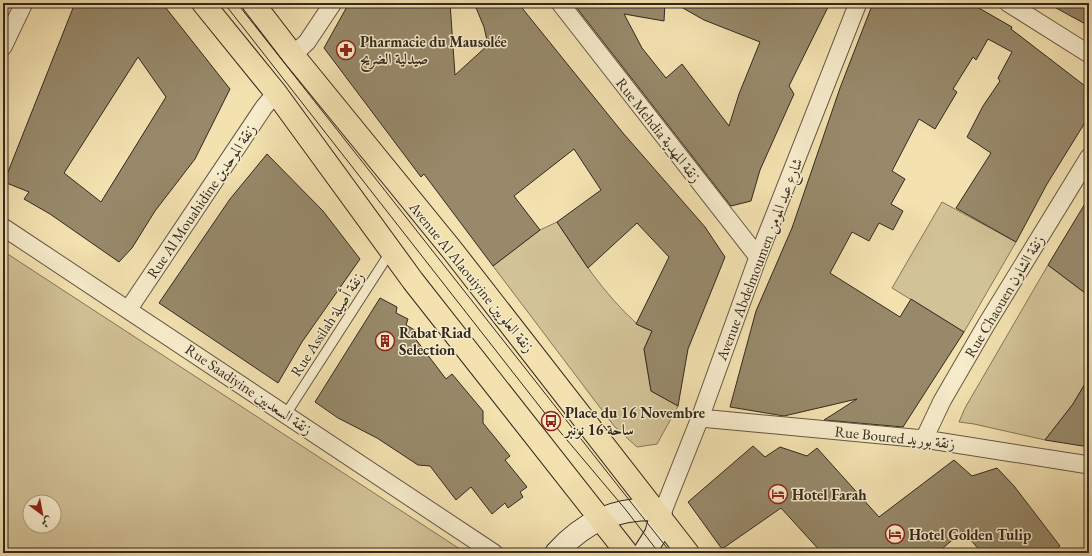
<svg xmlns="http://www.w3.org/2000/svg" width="1092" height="556" viewBox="0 0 1092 556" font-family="'EB Garamond',Amiri,serif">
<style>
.green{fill:#d2c297;stroke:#82765a;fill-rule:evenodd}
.building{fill:#97896a;stroke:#33291e;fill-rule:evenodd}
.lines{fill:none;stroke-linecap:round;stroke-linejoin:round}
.lane-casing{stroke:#635742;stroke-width:11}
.street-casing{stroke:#635742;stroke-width:19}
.secondary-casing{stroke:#33291e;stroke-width:24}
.primary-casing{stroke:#33291e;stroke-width:24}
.lane{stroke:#f7eccc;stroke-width:9}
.street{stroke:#f7eccc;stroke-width:17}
.secondary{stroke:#f7eccc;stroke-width:22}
.primary{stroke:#f3e1b0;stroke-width:22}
.tram{stroke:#33291e;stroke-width:1}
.labels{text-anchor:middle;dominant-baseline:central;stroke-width:3;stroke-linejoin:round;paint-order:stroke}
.poi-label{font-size:15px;font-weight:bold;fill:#33291e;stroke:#f7eccc;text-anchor:start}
.street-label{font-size:15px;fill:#33291e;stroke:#f7eccc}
</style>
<rect width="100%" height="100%" fill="#f3e1b0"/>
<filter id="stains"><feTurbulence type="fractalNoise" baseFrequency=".005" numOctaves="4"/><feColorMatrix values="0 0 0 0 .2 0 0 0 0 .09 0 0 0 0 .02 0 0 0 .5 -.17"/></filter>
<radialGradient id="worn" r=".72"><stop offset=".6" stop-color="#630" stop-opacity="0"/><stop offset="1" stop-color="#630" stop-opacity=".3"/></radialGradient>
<path class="green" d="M 942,202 L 1016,242 L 964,332 L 892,288 Z
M 557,222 C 580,257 604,294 635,322 C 639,326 646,329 652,331 L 644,349 L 651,391 L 678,406 L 657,444 L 637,447 L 614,426 L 493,266 L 540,230 Z
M 3,251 L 466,553 L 3,553 ZM 30,502 L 54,502 L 54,526 L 30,526 Z
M 1048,265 L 1089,296 L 1089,377 L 1073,404 L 1045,440 L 974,424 L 959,422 L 965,408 Z"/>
<path class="building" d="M 75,3 L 162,3 L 230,89 L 195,159 L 155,211 L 132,248 L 119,262 L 50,214 L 24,199 L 29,192 L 4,182 ZM 138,57 L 166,97 L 101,202 L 64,173 Z
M 349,3 L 450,3 L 455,75 L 488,45 L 484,27 L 474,3 L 518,3 L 623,133 L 705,227 L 725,257 L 688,349 L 678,406 L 651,391 L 644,349 L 652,331 L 636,324 L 669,257 L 637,223 L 588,268 L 557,222 L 601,190 L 574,149 L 514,196 L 540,230 L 493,266 L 424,174 L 421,177 L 324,48 Z
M 573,3 L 665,3 L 664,21 L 624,14 L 642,48 L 666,78 L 682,64 L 729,126 L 739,94 L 760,42 L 704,20 L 674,3 L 830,3 L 789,86 L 794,94 L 760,170 L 751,201 L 731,206 Z
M 873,3 L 970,3 L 1012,27 L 1011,29 L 1089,89 L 1089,116 L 1047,184 L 1016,242 L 956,208 L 991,153 L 967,137 L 983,106 L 1000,81 L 998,78 L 1012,52 L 988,39 L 976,60 L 973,57 L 953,89 L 957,92 L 935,129 L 919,119 L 892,171 L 905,179 L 891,204 L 903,211 L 893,230 L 879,223 L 869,241 L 852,232 L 830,273 L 900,317 L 911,299 L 964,332 L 903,427 L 824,420 L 857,399 L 784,416 L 730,407 L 756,311 L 792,228 L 840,88 Z
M 1047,3 L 1089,3 L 1089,26 Z
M 267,154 L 323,211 L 360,259 L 302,342 L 278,383 L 159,303 L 230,199 Z
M 1089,197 L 1089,296 L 1048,265 Z
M 380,298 L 397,307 L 396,313 L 408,319 L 406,325 L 418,332 L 414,337 L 446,379 L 452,374 L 483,411 L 483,423 L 510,456 L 505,460 L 527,487 L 520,492 L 523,497 L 508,508 L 505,503 L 492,514 L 471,487 L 456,500 L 430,466 L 418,465 L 377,438 L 338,418 L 315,402 Z
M 1089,377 L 1089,447 L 1045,440 L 1073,404 Z
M 753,446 L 765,457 L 780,447 L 807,456 L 817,448 L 879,517 L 954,460 L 972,476 L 997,468 L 1014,486 L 1060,546 L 1051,553 L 982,553 L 963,531 L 937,553 L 822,553 L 781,508 L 722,549 L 688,502 Z"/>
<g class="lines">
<g class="lane-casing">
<path id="lane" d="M 286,414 L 391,251"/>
</g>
<g class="street-casing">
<path id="street" d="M 560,3 L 758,257
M 1008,3 L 1089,54
M 3,47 L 24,3
M 293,55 L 307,42 L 333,3
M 3,227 L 494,553
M 128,310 L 264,107 L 276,93
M 700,418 L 924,439 L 1089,465
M 924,439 L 942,401 L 986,325 L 1089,157
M 661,516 L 700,418 L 758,257 L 858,3"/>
</g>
<g class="secondary-casing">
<path id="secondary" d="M 556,553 C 584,522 613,509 655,509
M 644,553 L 656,534 L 661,516"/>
</g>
<g class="primary-casing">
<path id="primary" d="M 203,3 L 276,93 L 413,281 L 627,553
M 253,3 L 293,55 L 452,250 L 688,553"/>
</g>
<use href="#lane" class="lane"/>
<use href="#street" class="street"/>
<use href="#secondary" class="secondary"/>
<use href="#primary" class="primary"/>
<path class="tram" d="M 224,3 L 551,421 L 626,510 L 659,553
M 237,3 L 671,553"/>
</g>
<defs>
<g id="pharmacy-ring" transform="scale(1)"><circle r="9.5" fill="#f7eccc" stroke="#8f2418" stroke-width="1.5"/><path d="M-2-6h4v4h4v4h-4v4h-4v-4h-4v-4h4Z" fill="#8f2418"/></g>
<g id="building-ring" transform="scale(1)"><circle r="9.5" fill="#f7eccc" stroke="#8f2418" stroke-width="1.5"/><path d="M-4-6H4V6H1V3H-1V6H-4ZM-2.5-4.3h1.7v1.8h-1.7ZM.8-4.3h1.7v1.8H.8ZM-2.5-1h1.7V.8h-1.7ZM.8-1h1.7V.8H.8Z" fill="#8f2418"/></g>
<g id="bus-ring" transform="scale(1)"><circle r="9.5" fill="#f7eccc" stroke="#8f2418" stroke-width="1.5"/><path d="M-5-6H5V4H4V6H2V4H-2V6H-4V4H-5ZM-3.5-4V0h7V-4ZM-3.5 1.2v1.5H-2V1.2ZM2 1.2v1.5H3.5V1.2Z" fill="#8f2418"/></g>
<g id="hotel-ring" transform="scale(1)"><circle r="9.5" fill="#f7eccc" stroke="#8f2418" stroke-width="1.5"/><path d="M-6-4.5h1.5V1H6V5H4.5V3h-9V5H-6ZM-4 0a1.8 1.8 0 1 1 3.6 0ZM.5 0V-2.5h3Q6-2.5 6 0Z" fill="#8f2418"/></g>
</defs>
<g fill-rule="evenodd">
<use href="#pharmacy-ring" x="346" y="50"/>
<use href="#building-ring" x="385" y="341"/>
<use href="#bus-ring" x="551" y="421"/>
<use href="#hotel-ring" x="778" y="494"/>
<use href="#hotel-ring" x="895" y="534"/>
</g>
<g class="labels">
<g class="poi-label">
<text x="360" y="41">Pharmacie du Mausolée<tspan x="360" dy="17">صيدلية الضريح</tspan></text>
<text x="399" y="332">Rabat Riad<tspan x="399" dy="17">Selection</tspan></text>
<text x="565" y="412">Place du 16 Novembre<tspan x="565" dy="17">ساحة 16 نونبر</tspan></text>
<text x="792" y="494">Hotel Farah</text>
<text x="909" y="534">Hotel Golden Tulip</text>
</g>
<g class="street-label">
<text transform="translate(659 130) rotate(52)">Rue Mehdia زنقة المهدية</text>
<text transform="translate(201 201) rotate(-56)">Rue Al Mouahidine زنقة الموحدين</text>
<text transform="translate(759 259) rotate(-69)">Avenue Abdelmoumen شارع عبد المومن</text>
<text transform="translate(472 277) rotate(51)">Avenue Al Alaouiyine زنقة العلويين</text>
<text transform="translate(1004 296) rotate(-59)">Rue Chaouen زنقة الشاون</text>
<text transform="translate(327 324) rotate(-57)">Rue Assilah زنقة أصيلة</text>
<text transform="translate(249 389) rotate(34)">Rue Saadiyine زنقة السعديين</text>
<text transform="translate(895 437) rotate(6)">Rue Boured زنقة بوريد</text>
</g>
</g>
<rect width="1092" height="556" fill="none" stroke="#f3e1b0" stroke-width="16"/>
<rect x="4" y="4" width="1084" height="548" fill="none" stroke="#33291e" stroke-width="2"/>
<rect x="8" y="8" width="1076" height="540" fill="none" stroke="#33291e"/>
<g transform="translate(42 514) rotate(148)"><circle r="19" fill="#f7eccc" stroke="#a99e86"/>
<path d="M0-3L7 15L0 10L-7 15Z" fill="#8f2418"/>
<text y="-6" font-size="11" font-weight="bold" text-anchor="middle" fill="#33291e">ش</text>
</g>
<rect width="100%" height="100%" filter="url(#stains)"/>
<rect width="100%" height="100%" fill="url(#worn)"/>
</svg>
